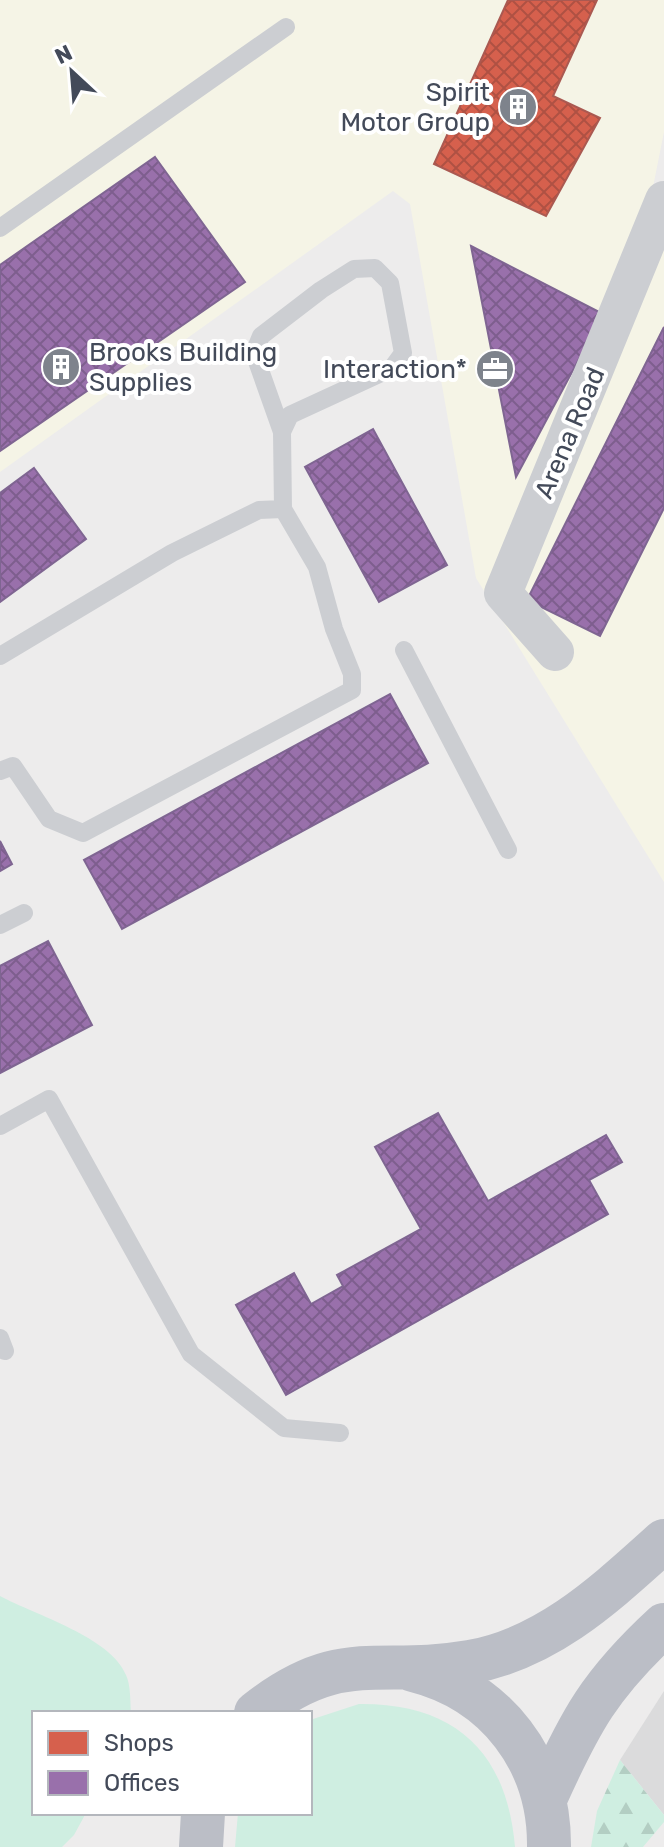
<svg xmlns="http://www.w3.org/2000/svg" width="664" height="1847" viewBox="0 0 664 1847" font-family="Rubik,sans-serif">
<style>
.commercial{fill:#f5f4e6}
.education{fill:#dbdbdc}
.green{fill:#cfeee1}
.forest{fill:url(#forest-firs)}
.shops{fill:url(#shops-cross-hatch);stroke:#aa5951;stroke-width:2}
.offices{fill:url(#offices-cross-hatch);stroke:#7f6592;stroke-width:2}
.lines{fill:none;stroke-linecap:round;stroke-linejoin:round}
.lane{stroke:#ccced2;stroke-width:18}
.street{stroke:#ccced2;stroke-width:38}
.highway{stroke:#bbbec6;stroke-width:44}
.labels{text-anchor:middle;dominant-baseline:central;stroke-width:8;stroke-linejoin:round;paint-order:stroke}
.poi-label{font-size:26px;fill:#434a59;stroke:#fff;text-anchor:end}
.street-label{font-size:26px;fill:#434a59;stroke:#fff}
</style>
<defs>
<pattern id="forest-firs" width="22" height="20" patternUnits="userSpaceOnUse" patternTransform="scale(2)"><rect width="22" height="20" fill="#cfeee1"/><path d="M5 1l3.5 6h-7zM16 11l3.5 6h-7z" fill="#b3cec3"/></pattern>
<pattern id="shops-cross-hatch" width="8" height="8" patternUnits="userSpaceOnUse" patternTransform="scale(2)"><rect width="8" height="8" fill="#d6604d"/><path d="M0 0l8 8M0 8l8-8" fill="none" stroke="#af5143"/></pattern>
<pattern id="offices-cross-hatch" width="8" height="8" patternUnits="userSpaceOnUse" patternTransform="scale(2)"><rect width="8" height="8" fill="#9970ab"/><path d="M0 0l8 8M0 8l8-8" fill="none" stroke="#7e5e8e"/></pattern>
</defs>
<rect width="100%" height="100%" fill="#edecec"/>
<path class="commercial" d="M 0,0 L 664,0 L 664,132 L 652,192 L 664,199 L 664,882 L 476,578 L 410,204 L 393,191 L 0,472 Z"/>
<path class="education" d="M 664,1691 L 664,1815 L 620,1760 Z"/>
<path class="green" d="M 0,1596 C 35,1615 111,1637 126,1675 C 131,1686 130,1702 131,1713 L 34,1713 L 34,1813 L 86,1813 L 74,1835 L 62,1847 L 0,1847 Z
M 359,1704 C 455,1703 507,1752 515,1847 L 235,1847 L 238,1813 L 310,1813 L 310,1720 Z"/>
<path class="forest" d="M 620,1760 L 664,1815 L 664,1822 L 643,1847 L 591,1847 L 597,1811 Z"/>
<path class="shops" d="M 508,0 L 597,0 L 553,96 L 600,118 L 546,216 L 434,164 Z"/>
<path class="offices" d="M 155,157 L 245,282 L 0,451 L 0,265 Z
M 471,246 L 603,314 L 516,477 Z
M 664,327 L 664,508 L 600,636 L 527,600 Z
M 373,429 L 447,565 L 379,602 L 305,467 Z
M 34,468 L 86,539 L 0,602 L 0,493 Z
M 390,694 L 428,763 L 122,929 L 84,860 Z
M 0,841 L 12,864 L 0,871 Z
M 48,941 L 92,1025 L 0,1073 L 0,966 Z
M 438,1113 L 488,1201 L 606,1135 L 622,1162 L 589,1180 L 608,1214 L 286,1395 L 236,1305 L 294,1273 L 311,1304 L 343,1286 L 337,1275 L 421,1229 L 375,1147 Z"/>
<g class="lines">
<path class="lane" d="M 0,228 L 286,27
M 282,432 L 290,415 L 392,368 L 403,353 L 390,283 L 375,268 L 354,269 L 321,290 L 261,336 L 254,353 L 282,432 L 283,509
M 404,650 L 508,850
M 0,656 L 172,553 L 259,510 L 283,509 L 317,567 L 334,629 L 352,674 L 352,690 L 83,833 L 49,819 L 13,766 L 0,771
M 0,925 L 24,913
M 0,1126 L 49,1099 L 191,1354 L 284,1428 L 340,1433
M 0,1338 L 5,1351"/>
<path class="street" d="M 555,652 L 503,593 L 664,200"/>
<path class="highway" d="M 413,1670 C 497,1691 550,1761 549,1847
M 256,1713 C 341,1646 377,1678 470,1662 C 549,1648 607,1592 664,1541
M 545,1799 C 580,1721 600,1684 664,1625
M 201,1847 L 203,1813"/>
</g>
<defs>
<g id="building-disc" transform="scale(2)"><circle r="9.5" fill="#7e838c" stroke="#fff"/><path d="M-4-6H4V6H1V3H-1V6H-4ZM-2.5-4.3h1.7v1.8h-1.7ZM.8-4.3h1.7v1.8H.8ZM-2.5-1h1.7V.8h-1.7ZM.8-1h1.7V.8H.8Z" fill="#fff"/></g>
<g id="office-disc" transform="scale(2)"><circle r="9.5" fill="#7e838c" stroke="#fff"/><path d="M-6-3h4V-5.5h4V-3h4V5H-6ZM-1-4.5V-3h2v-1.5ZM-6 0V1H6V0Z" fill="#fff"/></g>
</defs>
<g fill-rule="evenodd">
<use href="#building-disc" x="518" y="107"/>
<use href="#building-disc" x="61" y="367"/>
<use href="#office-disc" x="495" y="369"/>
</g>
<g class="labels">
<g class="poi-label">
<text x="490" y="92">Spirit<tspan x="490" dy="30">Motor Group</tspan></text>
<text x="89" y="352" text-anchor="start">Brooks Building<tspan x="89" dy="30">Supplies</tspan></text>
<text x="467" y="369">Interaction*</text>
</g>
<g class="street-label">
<text transform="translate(570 433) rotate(-67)">Arena Road</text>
</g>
</g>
<rect x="32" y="1711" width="280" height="104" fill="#ffffff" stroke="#b4b7bd" stroke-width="2"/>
<rect x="48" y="1731" width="40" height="24" fill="#d6604d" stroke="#b4b7bd" stroke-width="2"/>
<text x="104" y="1751" font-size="24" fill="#434a59">Shops</text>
<rect x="48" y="1771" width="40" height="24" fill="#9970ab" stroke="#b4b7bd" stroke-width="2"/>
<text x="104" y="1791" font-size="24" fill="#434a59">Offices</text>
<g transform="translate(72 72) rotate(334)" stroke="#ffffff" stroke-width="6" paint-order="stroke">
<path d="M0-6L14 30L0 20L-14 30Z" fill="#434a59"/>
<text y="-12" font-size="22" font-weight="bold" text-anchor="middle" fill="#434a59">N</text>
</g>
</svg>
